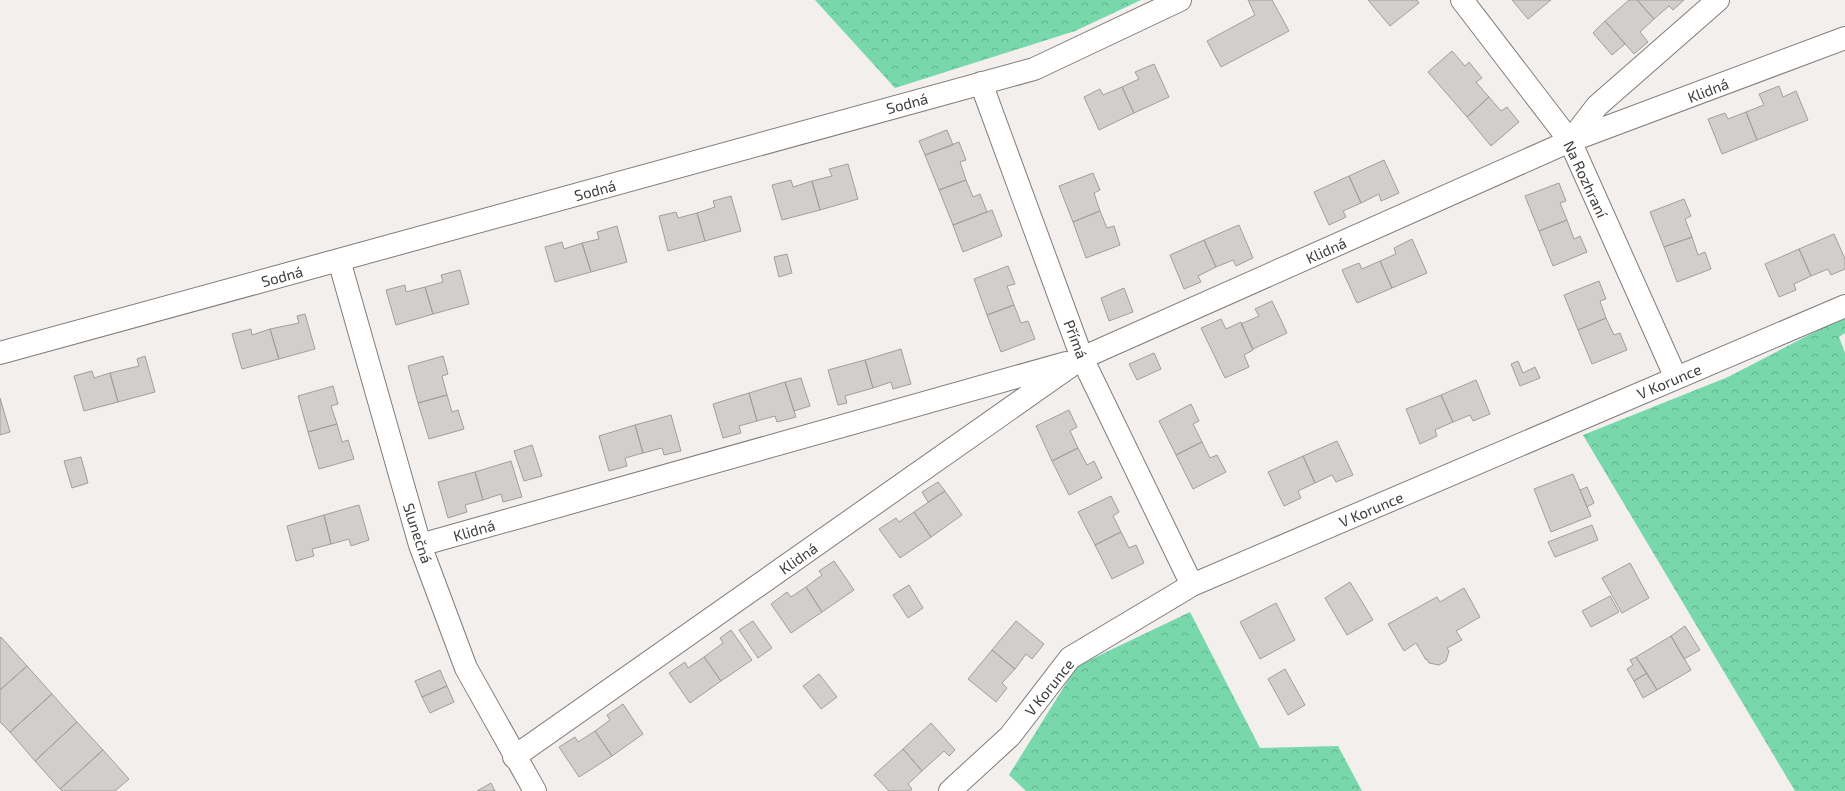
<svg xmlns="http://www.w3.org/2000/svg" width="1845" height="791" viewBox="0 0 1845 791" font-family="'Exo 2',sans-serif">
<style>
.forest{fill:url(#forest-crowns)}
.building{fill:#d1cfcc;stroke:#a19f9c}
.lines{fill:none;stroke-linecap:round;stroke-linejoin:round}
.street-casing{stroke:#807c7b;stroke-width:24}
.street{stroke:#fff;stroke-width:22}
.labels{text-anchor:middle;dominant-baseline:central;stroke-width:4;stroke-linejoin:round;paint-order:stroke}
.street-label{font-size:15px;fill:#3e3d3c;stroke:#fff}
</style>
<defs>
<pattern id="forest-crowns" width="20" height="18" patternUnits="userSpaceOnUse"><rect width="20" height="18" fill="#78d8ac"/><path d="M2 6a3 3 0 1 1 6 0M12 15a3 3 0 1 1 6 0" fill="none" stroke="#64b08d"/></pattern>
</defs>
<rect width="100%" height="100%" fill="#f2efed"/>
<path class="forest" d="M 815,0 L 1141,0 L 1075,31 L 895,88 Z
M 1845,316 L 1845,333 L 1839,337 L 1845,353 L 1845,791 L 1795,791 L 1583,435 L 1728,377 Z
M 1190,612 L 1260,748 L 1338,746 L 1362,791 L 1026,791 L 1009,775 L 1077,666 Z"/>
<path class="building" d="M 1248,0 L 1272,0 L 1289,31 L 1221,67 L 1207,41 L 1255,15 Z
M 1368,0 L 1417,0 L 1419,3 L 1390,26 Z
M 1512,0 L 1551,0 L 1528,19 Z
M 1629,0 L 1637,0 L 1654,19 L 1640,32 L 1648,42 L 1634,54 L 1605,21 Z
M 1637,0 L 1684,0 L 1673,10 L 1669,6 L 1654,19 Z
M 1605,21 L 1625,44 L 1612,55 L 1593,33 Z
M 1452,51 L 1465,66 L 1469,62 L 1482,78 L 1476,82 L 1489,97 L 1467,117 L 1428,72 Z
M 1154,64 L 1169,97 L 1134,113 L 1122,87 L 1139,79 L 1135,72 Z
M 1779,86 L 1783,97 L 1796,91 L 1808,120 L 1757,140 L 1746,112 L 1764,105 L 1759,94 Z
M 1122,87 L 1134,113 L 1099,130 L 1084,97 L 1100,89 L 1103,95 Z
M 1489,97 L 1501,111 L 1507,107 L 1519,122 L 1491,146 L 1467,117 Z
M 1746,112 L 1757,140 L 1722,154 L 1708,119 L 1725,113 L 1728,119 Z
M 947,130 L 953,145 L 925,155 L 919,141 Z
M 959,142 L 966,160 L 960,162 L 966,180 L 939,190 L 925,155 Z
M 1384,160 L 1399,193 L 1381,201 L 1379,194 L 1361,203 L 1349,176 Z
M 848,164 L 858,199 L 820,210 L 812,181 L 832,176 L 829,169 Z
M 1093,173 L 1100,190 L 1094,193 L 1100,211 L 1073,222 L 1059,186 Z
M 1349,176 L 1361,203 L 1343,211 L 1346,217 L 1329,225 L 1314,192 Z
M 791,180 L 793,187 L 812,181 L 820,210 L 782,220 L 772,185 Z
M 966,180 L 973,197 L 980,194 L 987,212 L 953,225 L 939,190 Z
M 1559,183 L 1566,201 L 1560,203 L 1567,220 L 1539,231 L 1525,196 Z
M 731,196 L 741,231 L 705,241 L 697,213 L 715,207 L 713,201 Z
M 1684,199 L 1691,216 L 1685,219 L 1692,237 L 1664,247 L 1650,212 Z
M 992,210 L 1002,236 L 963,252 L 953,225 Z
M 1100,211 L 1107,228 L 1114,226 L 1120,245 L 1086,258 L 1073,222 Z
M 676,212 L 678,218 L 697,213 L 705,241 L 668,251 L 659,216 Z
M 1567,220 L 1574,239 L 1580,236 L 1587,252 L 1553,266 L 1539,231 Z
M 1239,225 L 1253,258 L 1236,266 L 1233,260 L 1216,267 L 1204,240 Z
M 617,226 L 627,262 L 591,272 L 582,243 L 599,239 L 597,232 Z
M 1834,234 L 1845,259 L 1845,269 L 1831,275 L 1828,269 L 1811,276 L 1799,249 Z
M 1692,237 L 1698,255 L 1705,252 L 1711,269 L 1677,282 L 1664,247 Z
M 1412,239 L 1427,273 L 1392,288 L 1380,261 L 1396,254 L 1394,248 Z
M 1204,240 L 1216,267 L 1198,276 L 1201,282 L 1184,289 L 1170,255 Z
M 562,242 L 564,249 L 582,243 L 591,272 L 555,282 L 545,247 Z
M 1799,249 L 1811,276 L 1794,284 L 1796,290 L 1779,297 L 1765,264 Z
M 787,254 L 792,273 L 779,277 L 774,257 Z
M 1380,261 L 1392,288 L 1357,303 L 1342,270 L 1359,263 L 1362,269 Z
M 1008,266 L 1015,284 L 1007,286 L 1014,305 L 987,315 L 974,279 Z
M 460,270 L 469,304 L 433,314 L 425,287 L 443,282 L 441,275 Z
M 1599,281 L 1606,299 L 1600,301 L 1606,318 L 1578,330 L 1564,295 Z
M 405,285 L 406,292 L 425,287 L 433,314 L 396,325 L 386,290 Z
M 1124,288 L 1133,312 L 1109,321 L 1101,298 Z
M 1272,301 L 1287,333 L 1253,349 L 1241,324 L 1259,316 L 1255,309 Z
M 1014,305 L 1021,323 L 1028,321 L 1035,339 L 1001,352 L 987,315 Z
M 305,314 L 315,349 L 279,359 L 270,329 L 299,323 L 297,316 Z
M 1606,318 L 1614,335 L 1620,333 L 1627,350 L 1592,364 L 1578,330 Z
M 1221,319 L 1226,329 L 1241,322 L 1253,350 L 1244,355 L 1249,367 L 1225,378 L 1201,328 Z
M 251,329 L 252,335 L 270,329 L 279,359 L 242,369 L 232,334 Z
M 901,349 L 911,384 L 893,389 L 891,382 L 873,388 L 865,360 Z
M 1154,353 L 1161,369 L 1137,380 L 1129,364 Z
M 145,356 L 155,392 L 118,402 L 110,373 L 139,366 L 137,359 Z
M 443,356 L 448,374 L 442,376 L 447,395 L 418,403 L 408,366 Z
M 865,360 L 873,388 L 845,396 L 847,403 L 838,405 L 828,370 Z
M 1518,361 L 1523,373 L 1535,367 L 1540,378 L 1520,386 L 1511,364 Z
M 92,371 L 94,378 L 110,373 L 118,402 L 84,411 L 74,376 Z
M 801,378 L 810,406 L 794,411 L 785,382 Z
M 1476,380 L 1490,414 L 1473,421 L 1470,415 L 1453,422 L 1441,395 Z
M 785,382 L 796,417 L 777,422 L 775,416 L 757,421 L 749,393 Z
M 333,386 L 338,404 L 331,406 L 337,424 L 308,432 L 298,396 Z
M 749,393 L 757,421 L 739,426 L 741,433 L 723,438 L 713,404 Z
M 447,395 L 452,412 L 458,410 L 464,429 L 429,439 L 418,403 Z
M 1441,395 L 1453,422 L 1435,430 L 1437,436 L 1420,444 L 1406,409 Z
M 0,398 L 10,432 L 0,435 Z
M 1191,404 L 1199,421 L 1193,424 L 1202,442 L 1176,455 L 1159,421 Z
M 1069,410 L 1077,427 L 1070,431 L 1078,448 L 1052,461 L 1036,426 Z
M 671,415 L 681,451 L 664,455 L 662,448 L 643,453 L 635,425 Z
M 337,424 L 342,442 L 348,440 L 354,459 L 319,469 L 308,432 Z
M 635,425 L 643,453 L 625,458 L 627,466 L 609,471 L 599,436 Z
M 1337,441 L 1353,475 L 1336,482 L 1332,475 L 1315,483 L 1303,456 Z
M 1202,442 L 1210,458 L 1217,455 L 1226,472 L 1193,489 L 1176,455 Z
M 532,445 L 542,476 L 524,481 L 514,451 Z
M 1078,448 L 1087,465 L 1094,461 L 1102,478 L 1069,495 L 1052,461 Z
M 1303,456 L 1315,483 L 1298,491 L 1301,498 L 1284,506 L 1268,472 Z
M 81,457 L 88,483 L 72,488 L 64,461 Z
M 511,461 L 522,497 L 503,502 L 501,494 L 483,500 L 475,472 Z
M 475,472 L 483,500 L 465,505 L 467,512 L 448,518 L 438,482 Z
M 1573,474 L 1591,516 L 1551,532 L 1534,489 Z
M 938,482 L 945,491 L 928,502 L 922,492 Z
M 1587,487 L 1594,503 L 1587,507 L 1580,490 Z
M 945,491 L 962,515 L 931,537 L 914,512 Z
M 1111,496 L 1119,512 L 1113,516 L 1121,532 L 1095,545 L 1078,512 Z
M 359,505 L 369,540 L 351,546 L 349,539 L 331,544 L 324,515 Z
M 914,512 L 931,537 L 900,558 L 879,529 L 896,518 L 899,522 Z
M 324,515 L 331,544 L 312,549 L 314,556 L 296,561 L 287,526 Z
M 1592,525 L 1598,540 L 1555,557 L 1548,542 Z
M 1121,532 L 1129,548 L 1136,545 L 1144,563 L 1112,579 L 1095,545 Z
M 834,561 L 854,590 L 822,612 L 806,587 L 822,575 L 819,571 Z
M 1630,563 L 1649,598 L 1622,613 L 1602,578 Z
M 1350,582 L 1373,620 L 1347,635 L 1325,598 Z
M 909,585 L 923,608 L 908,618 L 893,595 Z
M 806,587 L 822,612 L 791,633 L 771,604 L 787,592 L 791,597 Z
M 1464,588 L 1480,617 L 1456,631 L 1462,640 L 1447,648 L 1449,651 L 1446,661 L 1439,665 L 1429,663 L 1427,659 L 1426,660 L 1416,643 L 1404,651 L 1388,624 L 1437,597 L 1440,602 Z
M 1610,596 L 1619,612 L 1591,627 L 1582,611 Z
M 1276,603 L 1295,640 L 1260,659 L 1240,622 Z
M 753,621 L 772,648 L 758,658 L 739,630 Z
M 1016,621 L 1044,644 L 1032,659 L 1026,654 L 1015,669 L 992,650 Z
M 1685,626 L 1700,650 L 1684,659 L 1671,636 Z
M 731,630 L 752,660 L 721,681 L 704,657 L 723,643 L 720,638 Z
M 1671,636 L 1691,670 L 1657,690 L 1636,657 Z
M 1,637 L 27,666 L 0,690 L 0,638 Z
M 992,650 L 1015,669 L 1002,683 L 1007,688 L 996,702 L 968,679 Z
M 704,657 L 721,681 L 690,703 L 669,673 L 685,662 L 688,668 Z
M 1636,657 L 1647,673 L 1634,681 L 1627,669 L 1633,665 L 1630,660 Z
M 27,666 L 52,694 L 10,732 L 0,722 L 0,690 Z
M 1285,669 L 1305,705 L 1288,715 L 1268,679 Z
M 440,670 L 447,686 L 422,697 L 415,681 Z
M 1647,673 L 1657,690 L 1643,698 L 1634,681 Z
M 819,674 L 837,697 L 821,709 L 803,686 Z
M 447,686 L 454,702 L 430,713 L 422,697 Z
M 52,694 L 77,722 L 35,761 L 10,732 Z
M 623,704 L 643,734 L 612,756 L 595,731 L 610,720 L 607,715 Z
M 77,722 L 103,750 L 60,789 L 35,761 Z
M 931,723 L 955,750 L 949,756 L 944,751 L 922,771 L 903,749 Z
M 595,731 L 612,756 L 579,777 L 559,747 L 575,737 L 578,742 Z
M 903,749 L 922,771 L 908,784 L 912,789 L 910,791 L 889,791 L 874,775 Z
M 103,750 L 129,779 L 115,791 L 63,791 L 60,789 Z
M 491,783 L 495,791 L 477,791 Z"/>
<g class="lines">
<g class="street-casing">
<path id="street" d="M 1462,0 L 1570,141 L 1676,378
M 981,83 L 1082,358 L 1192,585
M 1570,141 L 1597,106 L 1718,0
M 339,260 L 420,545 L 466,668 L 535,791
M 0,353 L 1034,69 L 1180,0
M 420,545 L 1066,363
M 514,757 L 1082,358 L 1570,141 L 1845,38
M 950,791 L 1010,736 L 1070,658 L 1192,585 L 1845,306"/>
</g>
<use href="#street" class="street"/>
</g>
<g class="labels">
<g class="street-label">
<text transform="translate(1708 90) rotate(-21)">Klidná</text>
<text transform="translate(907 103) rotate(-15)">Sodná</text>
<text transform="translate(1586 179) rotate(65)">Na Rozhraní</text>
<text transform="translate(595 190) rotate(-15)">Sodná</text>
<text transform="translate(1326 250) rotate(-24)">Klidná</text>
<text transform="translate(282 276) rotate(-15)">Sodná</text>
<text transform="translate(1076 339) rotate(69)">Přímá</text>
<text transform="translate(1669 381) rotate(-23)">V Korunce</text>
<text transform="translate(1371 509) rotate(-23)">V Korunce</text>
<text transform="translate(474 530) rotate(-16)">Klidná</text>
<text transform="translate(418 533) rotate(72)">Slunečná</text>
<text transform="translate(798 558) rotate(-35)">Klidná</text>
<text transform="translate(1049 687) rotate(-51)">V Korunce</text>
</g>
</g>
</svg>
